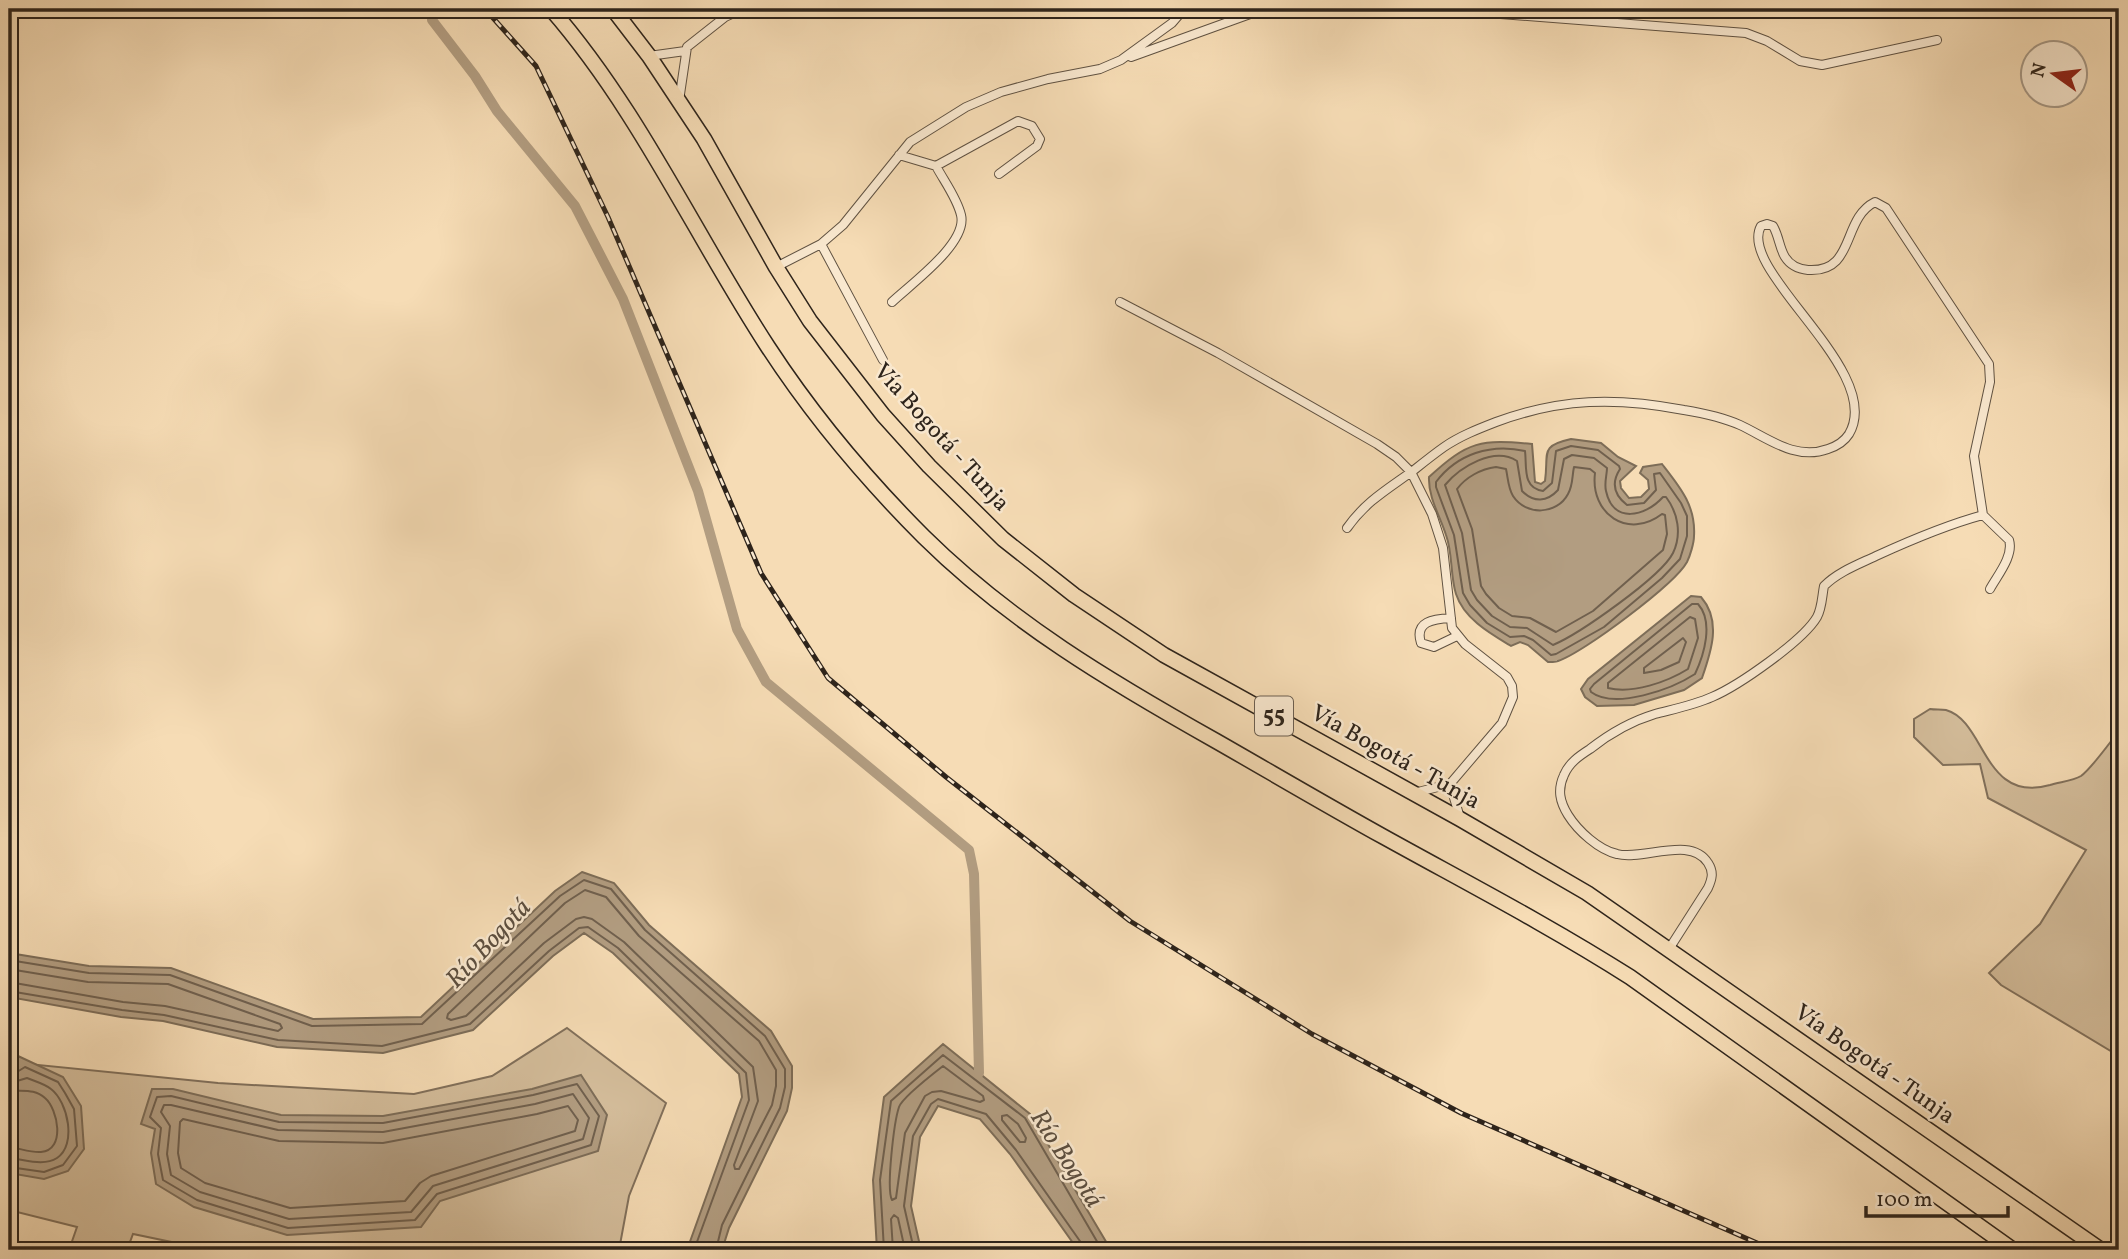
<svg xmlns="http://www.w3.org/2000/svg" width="2128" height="1259" viewBox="0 0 2128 1259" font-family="Vollkorn,serif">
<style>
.green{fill:#d4bd9b;stroke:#81705b;stroke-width:2}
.water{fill:#b29d81;stroke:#7d6d58;stroke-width:2}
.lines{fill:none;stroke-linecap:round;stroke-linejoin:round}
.shore{stroke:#70604e;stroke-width:2}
.canal{stroke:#b29d81;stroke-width:10}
.minor-casing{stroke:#605242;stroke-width:10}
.trunk-casing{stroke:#2e241b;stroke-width:17}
.minor{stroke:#f9e8cf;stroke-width:8}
.trunk{stroke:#f6dcb5;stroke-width:14}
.rail-casing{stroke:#2e241b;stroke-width:5}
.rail{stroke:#f9e8cf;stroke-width:2.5;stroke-dasharray:8;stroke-linecap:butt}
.labels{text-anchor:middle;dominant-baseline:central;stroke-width:5;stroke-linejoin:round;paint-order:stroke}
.shield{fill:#f9e8cf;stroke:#6b5f51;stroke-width:2}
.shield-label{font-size:23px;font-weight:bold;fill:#2e241b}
.street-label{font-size:24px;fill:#2e241b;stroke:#f9e8cf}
.water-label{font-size:26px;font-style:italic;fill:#5c4e3f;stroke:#f9e8cf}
</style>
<rect width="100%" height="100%" fill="#f6dcb5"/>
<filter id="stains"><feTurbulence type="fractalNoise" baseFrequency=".00286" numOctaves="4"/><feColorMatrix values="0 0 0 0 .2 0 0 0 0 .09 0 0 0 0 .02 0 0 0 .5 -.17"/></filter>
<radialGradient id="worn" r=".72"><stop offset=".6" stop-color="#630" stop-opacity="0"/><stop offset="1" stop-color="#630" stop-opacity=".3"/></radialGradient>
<path class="green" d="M 1930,709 C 1935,710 1941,709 1946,710 C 1986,721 1983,804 2050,785 C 2059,782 2073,781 2081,776 C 2092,768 2110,742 2119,731 L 2119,1056 L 2001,985 L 1989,973 L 2040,924 L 2086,850 L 1988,798 L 1980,764 L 1943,765 L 1914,737 L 1914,719 Z
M 567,1028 L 666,1103 L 629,1196 L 619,1250 L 470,1250 L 469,1246 L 440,1250 L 210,1250 L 133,1234 L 127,1250 L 69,1250 L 77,1227 L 9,1210 L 9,1062 L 218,1083 L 414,1094 L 492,1076 Z"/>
<path class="water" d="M 1571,439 L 1601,443 L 1618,457 L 1636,466 L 1620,481 L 1621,488 L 1629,498 L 1641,497 L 1649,489 L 1648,480 L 1640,473 L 1643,467 L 1662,464 C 1680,487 1696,506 1694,536 C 1694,543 1690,556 1687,562 C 1675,584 1583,653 1558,661 C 1558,662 1549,662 1548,662 L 1528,645 L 1520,642 L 1511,646 C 1491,634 1464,619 1456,594 C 1450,575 1453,554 1446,535 C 1440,516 1428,497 1429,477 C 1468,441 1481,439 1532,444 L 1535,482 L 1541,484 L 1545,481 C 1549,453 1539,446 1571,439 Z
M 1691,596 L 1701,597 C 1722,621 1711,652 1702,678 L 1684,690 L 1634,705 L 1597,706 L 1585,697 L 1581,689 L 1588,679 Z
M 582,872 L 614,883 L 649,925 L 771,1031 L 792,1066 L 792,1088 L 787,1111 L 729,1228 L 722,1250 L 687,1250 L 742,1097 L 739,1074 L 613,953 L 584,933 L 553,956 L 473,1030 L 383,1053 L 277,1047 L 163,1021 L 121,1017 L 9,997 L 9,953 L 89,966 L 171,968 L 313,1019 L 421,1017 L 555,891 Z
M 943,1044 L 1030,1114 L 1111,1250 L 1078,1250 L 1010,1154 L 980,1119 L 938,1106 L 920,1137 L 911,1206 L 921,1250 L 877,1250 L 873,1180 L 884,1097 Z
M 18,1056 L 63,1077 L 81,1106 L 84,1149 L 68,1171 L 44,1179 L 9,1173 L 9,1063 L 16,1065 Z
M 581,1075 L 607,1115 L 598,1151 L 440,1201 L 421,1227 L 287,1235 L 194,1207 L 156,1184 L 151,1153 L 155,1129 L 141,1124 L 152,1089 L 173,1089 L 281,1115 L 383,1116 L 532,1089 Z"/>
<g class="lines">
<path class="shore" d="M 1571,446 L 1598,450 L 1619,466 L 1620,469 C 1611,483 1614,495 1627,505 L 1644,503 L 1656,490 L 1654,474 L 1660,473 L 1681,503 L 1687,516 L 1687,536 L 1680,559 L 1662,578 L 1604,627 L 1556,654 L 1551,655 L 1533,640 L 1524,636 L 1510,637 L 1487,623 L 1470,605 L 1463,593 L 1454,535 L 1436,487 L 1436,482 C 1457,454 1491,443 1525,451 C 1527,467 1522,488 1543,491 L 1552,483 L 1556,451 Z
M 1572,455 L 1594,458 L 1607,468 C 1607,475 1604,483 1606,491 C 1613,524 1645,517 1663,497 L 1666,497 C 1678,513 1682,534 1673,553 C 1661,577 1579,634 1553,645 L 1527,628 L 1510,627 L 1492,616 L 1477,600 L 1471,590 L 1462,533 L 1445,485 C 1460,467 1494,446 1517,461 L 1522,491 C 1534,503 1547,502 1558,490 L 1564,459 Z
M 1496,467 L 1506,469 C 1508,478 1508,488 1513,496 C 1526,516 1557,515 1568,494 C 1573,486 1572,476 1574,467 L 1590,469 L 1595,473 C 1590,514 1628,540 1662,514 L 1665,515 L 1667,534 L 1663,550 L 1593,611 L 1556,632 L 1530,618 L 1512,616 L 1499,608 L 1486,594 L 1481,586 L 1472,529 L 1457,489 C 1466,477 1481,469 1496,467 Z
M 1692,604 L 1698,604 C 1714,622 1704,655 1695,674 C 1672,689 1615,710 1591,692 L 1590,689 L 1594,684 Z
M 1690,617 L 1695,619 L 1698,638 L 1688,669 C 1667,682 1633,694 1608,688 L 1608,683 Z
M 1683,638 L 1686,642 L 1679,662 L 1661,670 L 1644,673 L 1644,668 Z
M 585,890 L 606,897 L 639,936 L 759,1041 L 776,1070 L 776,1086 L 772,1105 L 739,1169 L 735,1169 L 734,1165 L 758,1101 L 753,1067 L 624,942 L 592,919 L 584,917 L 576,919 L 544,943 L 466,1016 L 451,1020 L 447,1018 L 448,1014 L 565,903 Z
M 9,960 L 89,973 L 170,975 L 312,1026 L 422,1024 L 560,896 L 584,880 L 611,889 L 645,930 L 765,1036 L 785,1069 L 785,1087 L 780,1108 L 722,1225 L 716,1250
M 9,969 L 88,982 L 168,984 L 280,1024 L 282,1028 L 278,1031 L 165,1006 L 123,1002 L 9,982
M 9,991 L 122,1010 L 164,1015 L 278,1040 L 382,1046 L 470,1024 L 549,951 L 579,928 L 588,927 L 618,948 L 746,1073 L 749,1100 L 694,1250
M 943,1066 L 983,1096 L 984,1100 L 980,1102 L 941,1091 L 932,1092 L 925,1096 L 905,1133 L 896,1198 L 892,1200 C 886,1189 894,1122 899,1107 C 902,1098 934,1073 943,1066 Z
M 9,1070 L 17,1072 L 25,1067 L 58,1082 L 65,1093 L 74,1109 L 77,1146 L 63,1165 L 44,1172 L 9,1167
M 9,1080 L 17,1081 L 27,1078 C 34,1081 45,1084 51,1089 C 68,1102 77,1145 57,1158 C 43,1167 24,1159 9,1158
M 577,1084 L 599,1116 L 591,1145 L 437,1194 L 415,1220 L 288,1228 L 197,1200 L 163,1180 L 158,1154 L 161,1128 L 150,1117 L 157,1097 L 171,1096 L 279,1122 L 383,1123 L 533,1095 Z
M 9,1090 C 22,1092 34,1088 45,1098 C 58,1109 66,1150 41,1152 C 31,1153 19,1148 9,1147
M 573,1094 L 589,1118 L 583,1139 L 433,1186 L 411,1212 L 289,1219 L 200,1192 L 171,1175 L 167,1154 L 170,1126 L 161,1112 L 164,1105 L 171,1105 L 278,1130 L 383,1132 L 535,1104 Z
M 568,1106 L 578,1120 L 575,1131 L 431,1176 L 420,1183 L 405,1201 L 290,1208 L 205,1183 L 181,1168 L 178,1153 L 180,1122 L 183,1119 L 279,1141 L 383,1143 L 537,1114 Z
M 1007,1115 L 1018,1124 L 1026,1138 L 1025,1142 L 1020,1142 L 1002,1120 L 1002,1116 Z
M 884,1250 L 880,1180 L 891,1101 L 943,1055 L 1025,1118 L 1102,1250
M 893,1250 L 891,1219 L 894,1215 L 898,1218 L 905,1250
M 914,1250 L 904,1206 L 913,1136 L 931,1104 L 938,1099 L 986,1114 L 1016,1150 L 1082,1244 L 1084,1250"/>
<path class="canal" d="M 432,9 L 432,20 L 475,76 L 497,111 L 575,206 L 623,299 L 698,491 L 737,629 L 766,682 L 969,850 L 974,874 L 979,1073"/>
<g class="minor-casing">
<path id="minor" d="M 1436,9 L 1746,33 L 1767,41 L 1800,61 L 1822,65 L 1937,40
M 649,56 L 685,51
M 1131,57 L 1264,9
M 679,101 L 687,47 L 725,17 L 743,9
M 936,166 L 1018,121 L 1032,126 L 1040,139 L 1037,146 L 999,174
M 821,244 L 883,360
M 776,267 L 821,244 L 843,225 L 910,142 L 966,107 L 1001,92 L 1048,79 L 1100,69 L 1121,60 L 1172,23 L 1184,9
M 892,302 C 911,284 968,243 961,215 C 957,198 944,181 936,166 L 899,155
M 1120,302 L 1218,353 L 1377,444 L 1396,457 L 1411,472 L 1432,514 L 1443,548 L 1452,628 L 1465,644 L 1507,677 L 1512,686 L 1513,697 L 1502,723 L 1450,784 L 1414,793
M 1347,528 C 1366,501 1388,489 1414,470 C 1424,462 1434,454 1444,447 C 1460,436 1478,429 1496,422 C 1561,398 1616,397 1684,410 C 1702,413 1722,417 1740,425 C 1768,438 1795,461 1828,449 C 1837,446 1844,442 1849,434 C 1886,371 1736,271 1761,226 L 1767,224 L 1773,226 C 1779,236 1779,247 1785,257 C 1790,265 1798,269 1808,270 C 1856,273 1841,219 1875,202 L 1886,208 L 1989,364 L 1990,382 L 1974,456 L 1983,515 L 2009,540 C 2014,556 1997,576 1990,589
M 1451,618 C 1434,619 1414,621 1421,643 L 1434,647 L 1457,636
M 1450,784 L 1460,818
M 1669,949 L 1708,888 C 1712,879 1714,872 1708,863 C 1691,835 1643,861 1617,854 C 1599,850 1578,831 1568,815 C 1560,802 1557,790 1564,775 C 1569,763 1579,756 1590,749 C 1609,734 1632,721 1655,714 C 1674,709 1694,705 1712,697 C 1738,686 1803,641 1817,617 C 1822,608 1822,596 1824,586 C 1838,572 1857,565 1876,556 C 1911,540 1946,525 1983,515
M 11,1250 L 13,1241"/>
</g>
<g class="trunk-casing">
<path id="trunk" d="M 551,9 C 639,110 695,235 768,347 C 813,416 866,479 924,537 C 1010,622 1111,682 1216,741 C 1272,773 1328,806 1384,837 C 1467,883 1550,926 1630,977 L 2013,1250
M 613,9 L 649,56 L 704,139 L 776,267 L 810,321 L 883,415 L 929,466 L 1003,539 L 1074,595 L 1164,655 L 1460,819 L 1587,893 L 2101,1250"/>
</g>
<use href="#minor" class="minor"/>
<use href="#trunk" class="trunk"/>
<g class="rail-casing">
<path id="rail" d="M 485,9 L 536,66 L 608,217 L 761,573 L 828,678 L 946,777 L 1130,921 L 1312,1034 L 1461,1113 L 1773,1250"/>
</g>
<use href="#rail" class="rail"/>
</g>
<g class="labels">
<rect class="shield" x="1255" y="696.5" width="38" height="39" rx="5"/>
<g class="shield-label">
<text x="1274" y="716">55</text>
</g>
<g class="street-label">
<text transform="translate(941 438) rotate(48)">Vía Bogotá - Tunja</text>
<text transform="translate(1395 758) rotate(29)">Vía Bogotá - Tunja</text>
<text transform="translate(1874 1065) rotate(35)">Vía Bogotá - Tunja</text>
</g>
<g class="water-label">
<text transform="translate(489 944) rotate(-47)">Río Bogotá</text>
<text transform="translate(1066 1159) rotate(57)">Río Bogotá</text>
</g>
</g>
<rect width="2128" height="1259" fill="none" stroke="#f6dcb5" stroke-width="35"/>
<rect x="10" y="10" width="2107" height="1238" fill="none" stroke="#2e241b" stroke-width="3.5"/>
<rect x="18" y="18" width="2093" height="1224" fill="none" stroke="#2e241b" stroke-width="2"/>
<g transform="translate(2054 74) rotate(284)"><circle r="33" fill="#f9e8cf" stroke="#a89a87" stroke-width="2"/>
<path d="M0-5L12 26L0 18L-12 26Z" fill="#8f2418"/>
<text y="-10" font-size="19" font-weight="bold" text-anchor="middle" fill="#2e241b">N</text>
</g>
<path d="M1866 1206v10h142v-10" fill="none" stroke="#2e241b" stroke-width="3.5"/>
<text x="1876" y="1206" font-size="21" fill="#2e241b" stroke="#f9e8cf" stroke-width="5" paint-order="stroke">100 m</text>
<rect width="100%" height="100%" filter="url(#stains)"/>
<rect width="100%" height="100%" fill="url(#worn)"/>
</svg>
